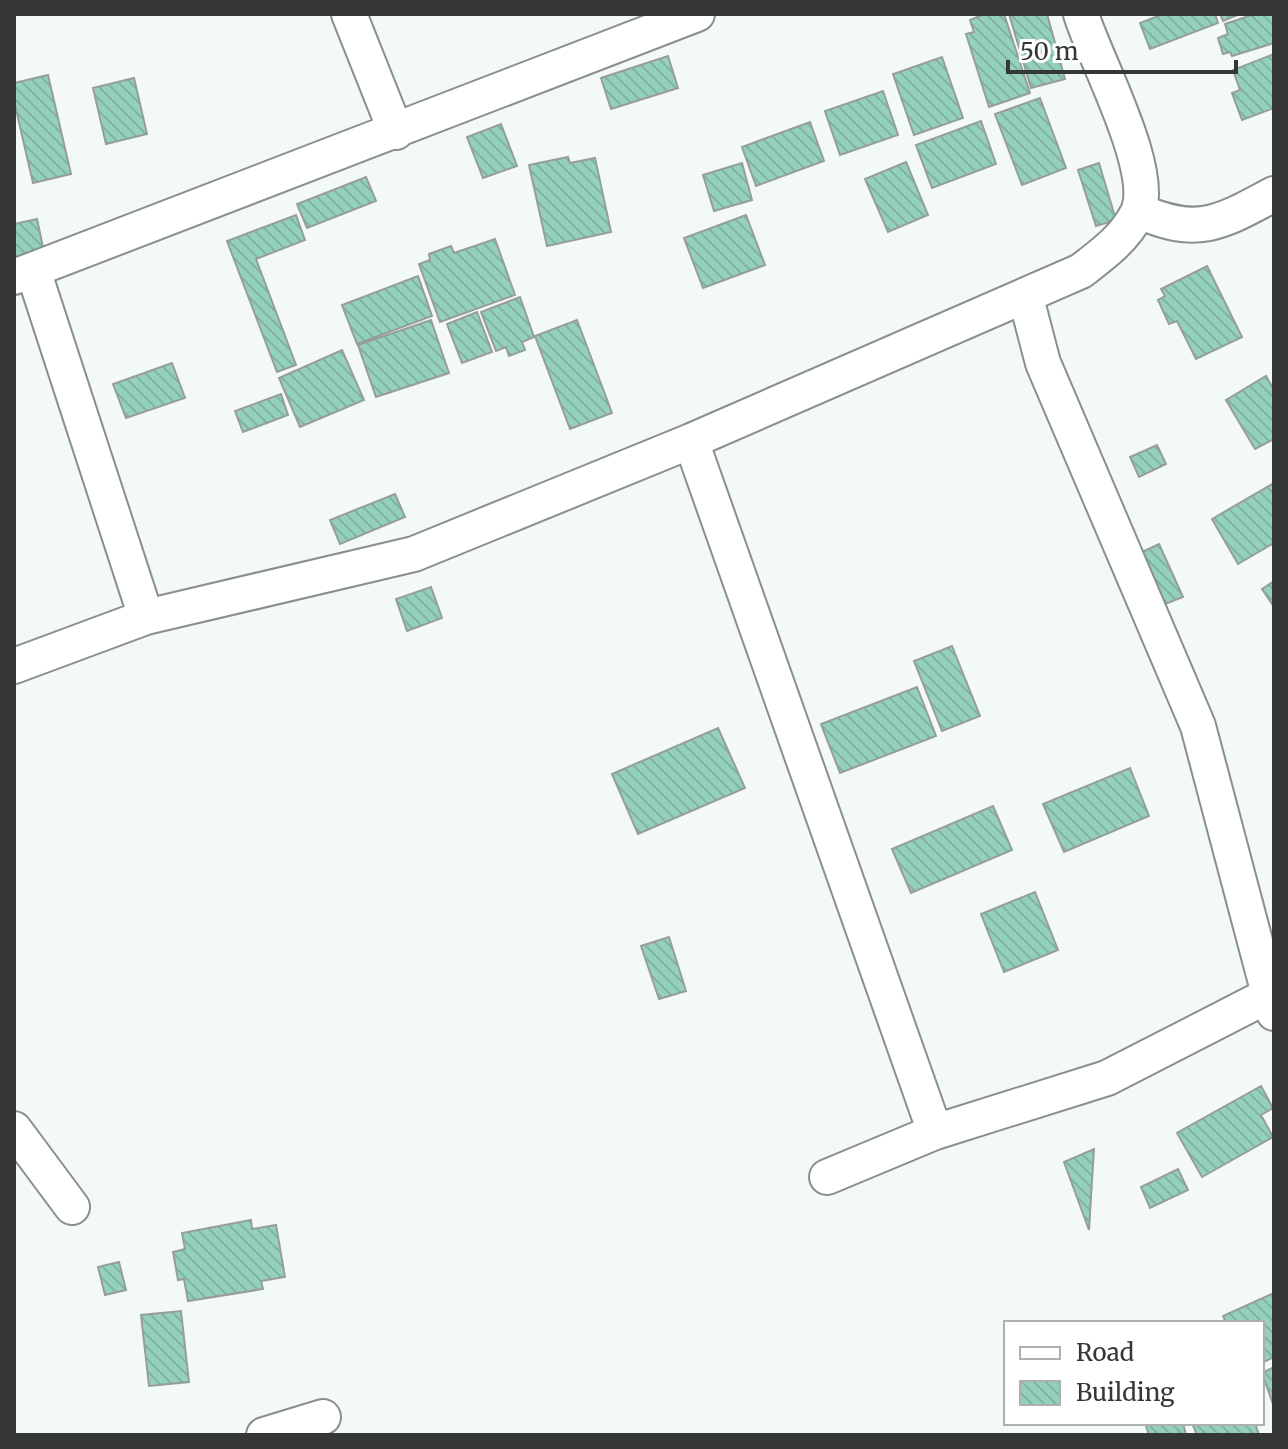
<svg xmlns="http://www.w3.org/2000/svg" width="1288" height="1449" viewBox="0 0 1288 1449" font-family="Merriweather,serif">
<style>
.building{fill:url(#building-back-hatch);stroke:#979d9b;stroke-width:2}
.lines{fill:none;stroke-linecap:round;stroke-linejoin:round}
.minor-casing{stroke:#898f8d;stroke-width:38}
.minor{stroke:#fff;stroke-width:34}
</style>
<defs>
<pattern id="building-back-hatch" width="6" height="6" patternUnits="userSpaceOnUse" patternTransform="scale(2)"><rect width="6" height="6" fill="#94d0be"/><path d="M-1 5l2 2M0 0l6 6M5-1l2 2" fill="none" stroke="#80b3a4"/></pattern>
</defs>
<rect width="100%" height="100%" fill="#f3f9f7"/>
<path class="building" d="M 1004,14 L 1030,93 L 989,107 L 966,34 L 974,32 L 970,20 L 984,14 Z
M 1009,14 L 1047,14 L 1065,79 L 1031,88 Z
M 1163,14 L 1215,14 L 1218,23 L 1150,49 L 1140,23 Z
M 1220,14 L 1240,14 L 1223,21 Z
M 1255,14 L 1274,14 L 1274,43 L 1232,56 L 1230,52 L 1223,54 L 1218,38 L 1228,34 L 1225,24 Z
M 1274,54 L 1274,108 L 1242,120 L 1232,93 L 1240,90 L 1233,70 Z
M 668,56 L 678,88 L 611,109 L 601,78 Z
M 942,57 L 963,118 L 914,135 L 893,74 Z
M 48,75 L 71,174 L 33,183 L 14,101 L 14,83 Z
M 134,78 L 147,134 L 106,144 L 93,88 Z
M 883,91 L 898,135 L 840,155 L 825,111 Z
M 1040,98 L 1066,168 L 1022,185 L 995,114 Z
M 981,121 L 996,164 L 932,188 L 916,145 Z
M 810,122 L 824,161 L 756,186 L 742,147 Z
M 501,124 L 517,166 L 483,178 L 467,137 Z
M 568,157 L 570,163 L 595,158 L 611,232 L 547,246 L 529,165 Z
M 906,162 L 928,215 L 888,232 L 865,179 Z
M 742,163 L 752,200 L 714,211 L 703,175 Z
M 1099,163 L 1116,220 L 1096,226 L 1078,170 Z
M 366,177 L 376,201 L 307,228 L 297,204 Z
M 296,215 L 305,240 L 256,259 L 296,365 L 277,372 L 227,241 Z
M 746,215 L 765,265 L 703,288 L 684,238 Z
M 37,219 L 44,252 L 14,258 L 14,224 Z
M 495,239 L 515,295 L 440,322 L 419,264 L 430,260 L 429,254 L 451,246 L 454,253 Z
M 1207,266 L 1242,337 L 1196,359 L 1177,321 L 1169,324 L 1158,300 L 1165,296 L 1161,289 Z
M 418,276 L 432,316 L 357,344 L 342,305 Z
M 520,297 L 534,337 L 522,342 L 525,350 L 509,356 L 506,347 L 496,351 L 481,312 Z
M 477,312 L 492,352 L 462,363 L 447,324 Z
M 431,320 L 449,373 L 376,397 L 358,345 Z
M 577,320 L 612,413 L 570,429 L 535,336 Z
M 342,350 L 364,400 L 300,427 L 279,378 Z
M 172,363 L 185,398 L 126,418 L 113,384 Z
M 1266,376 L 1274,390 L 1274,439 L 1255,449 L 1226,400 Z
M 281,394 L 288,415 L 243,432 L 235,411 Z
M 1157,445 L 1166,464 L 1139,477 L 1130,457 Z
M 1274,483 L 1274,543 L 1238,564 L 1212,519 Z
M 395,494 L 405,517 L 340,544 L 330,520 Z
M 1159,544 L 1183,597 L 1165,604 L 1142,552 Z
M 1274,581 L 1274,607 L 1262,589 Z
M 431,587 L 442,618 L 407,631 L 396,599 Z
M 952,646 L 980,716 L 942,731 L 914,661 Z
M 917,687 L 936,736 L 840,773 L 821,724 Z
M 718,728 L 745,788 L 638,834 L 612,774 Z
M 1130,768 L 1149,816 L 1064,852 L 1043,804 Z
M 993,806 L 1012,850 L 911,893 L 892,849 Z
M 1035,892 L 1058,950 L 1004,972 L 981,914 Z
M 669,937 L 686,991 L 659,999 L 641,946 Z
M 1261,1086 L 1273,1108 L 1261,1115 L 1273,1137 L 1202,1177 L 1177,1133 Z
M 1094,1149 L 1089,1230 L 1064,1162 Z
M 1178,1169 L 1188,1190 L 1150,1208 L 1141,1187 Z
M 251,1220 L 252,1229 L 276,1225 L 285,1277 L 261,1281 L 263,1289 L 188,1301 L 184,1279 L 178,1280 L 173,1252 L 185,1249 L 182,1233 Z
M 119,1262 L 126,1290 L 105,1295 L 98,1267 Z
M 1274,1293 L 1274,1357 L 1262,1363 L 1262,1323 L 1226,1323 L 1223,1316 Z
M 181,1311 L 189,1382 L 149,1386 L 141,1315 Z
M 1274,1367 L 1274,1407 L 1262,1373 Z
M 1145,1423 L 1183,1423 L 1186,1435 L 1149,1435 Z
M 1192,1423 L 1255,1423 L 1259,1435 L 1197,1435 Z"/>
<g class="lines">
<g class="minor-casing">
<path id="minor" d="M 349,14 L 396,132
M 1139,211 C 1198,237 1220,223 1274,194
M 33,270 L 146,617
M 14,277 L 697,14
M 1026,298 L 1043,363 L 1198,726 L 1274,1013
M 691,441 L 935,1132
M 14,666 L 146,617 L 414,554 L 691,441 L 1081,271 C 1103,254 1124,239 1137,214 C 1158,173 1094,58 1081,14
M 14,1129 L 72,1207
M 827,1177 L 935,1132 L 1107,1078 L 1269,995
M 264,1435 L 323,1417"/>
</g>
<use href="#minor" class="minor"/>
</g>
<rect width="1288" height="1449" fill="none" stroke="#343736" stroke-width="32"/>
<rect x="1004" y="1321" width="260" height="104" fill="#ffffff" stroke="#aeafaf" stroke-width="2"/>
<rect x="1020" y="1347" width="40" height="12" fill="#ffffff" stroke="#aeafaf" stroke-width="2"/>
<text x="1076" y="1361" font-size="24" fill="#343736">Road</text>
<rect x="1020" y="1381" width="40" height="24" fill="url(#building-back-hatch)" stroke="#aeafaf" stroke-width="2"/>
<text x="1076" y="1401" font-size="24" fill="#343736">Building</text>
<path d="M1008 60v12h228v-12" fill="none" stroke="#343736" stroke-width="4"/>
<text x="1020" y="60" font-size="24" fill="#343736" stroke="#ffffff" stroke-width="6" paint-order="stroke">50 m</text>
</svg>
